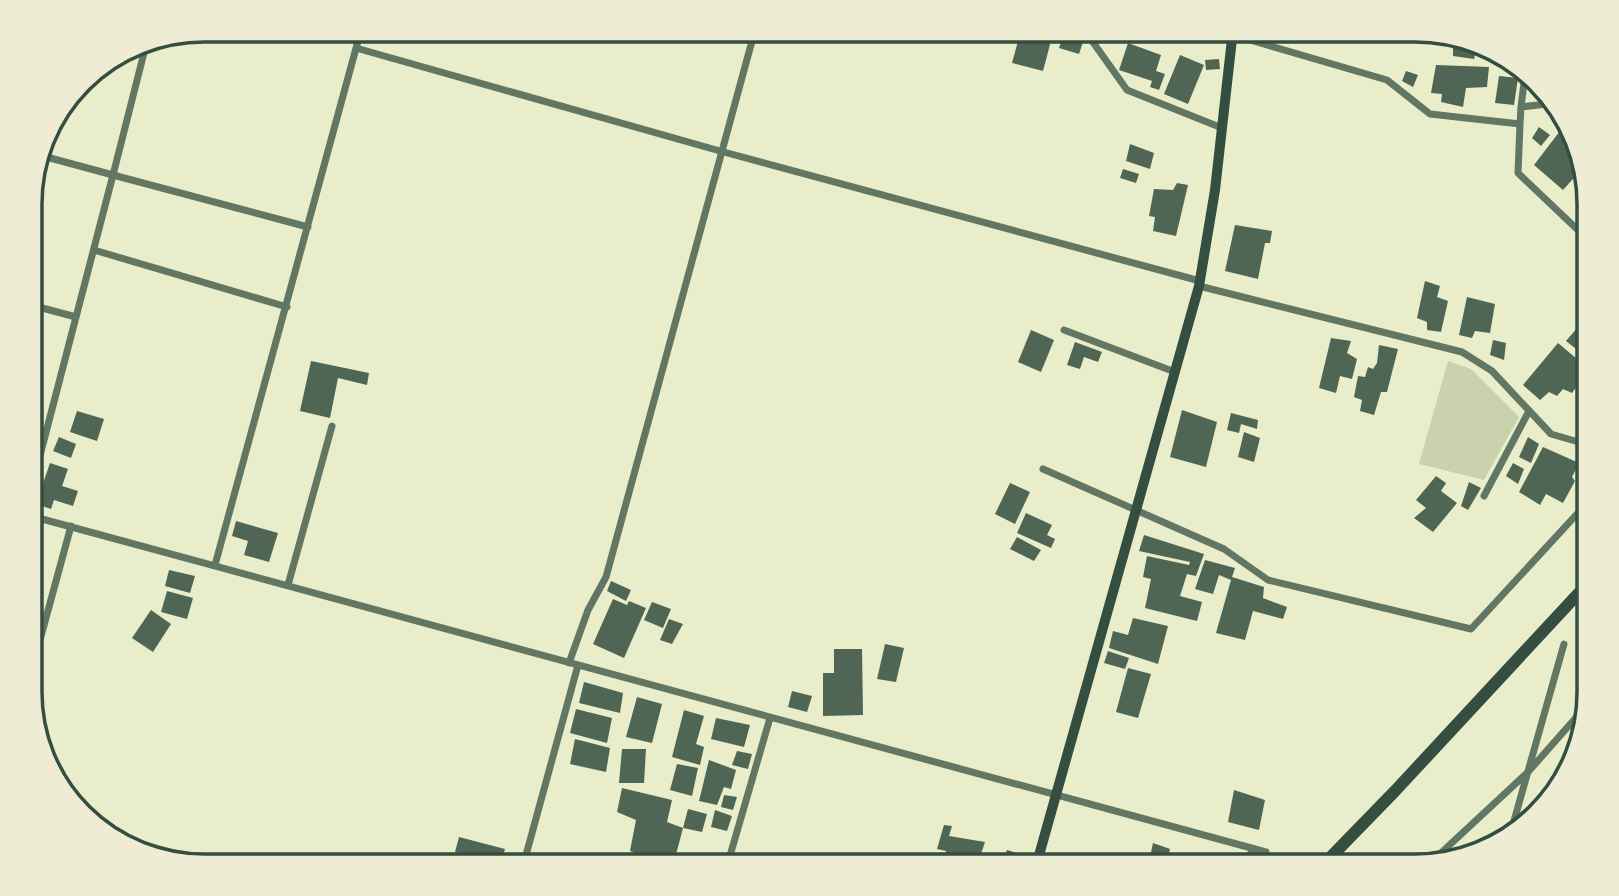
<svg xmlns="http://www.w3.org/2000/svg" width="1619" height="896" viewBox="0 0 1619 896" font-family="'Fira Sans',sans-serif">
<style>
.green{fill:#cad2ad}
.building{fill:#4f6655}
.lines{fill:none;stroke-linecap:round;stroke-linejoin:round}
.minor{stroke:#617663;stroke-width:7}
.secondary{stroke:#344e41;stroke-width:10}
.trunk{stroke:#344e41;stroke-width:12}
.rim{fill:none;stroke:#344e41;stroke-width:3.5}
</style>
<rect width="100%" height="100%" fill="#e9edc9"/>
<path class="green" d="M 1448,361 L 1471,369 L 1519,417 L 1484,480 L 1419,464 Z"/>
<path class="building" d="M 1021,30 L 1052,37 L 1043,71 L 1012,63 Z
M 1063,36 L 1083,42 L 1079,54 L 1059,48 Z
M 1453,40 L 1477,46 L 1474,59 L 1453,56 Z
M 1128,43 L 1161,55 L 1156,71 L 1165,74 L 1159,90 L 1150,87 L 1152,81 L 1119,70 Z
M 1180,55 L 1204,65 L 1188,104 L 1164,94 Z
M 1219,59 L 1220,69 L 1206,70 L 1205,60 Z
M 1436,65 L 1489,67 L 1487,87 L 1466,88 L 1463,107 L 1441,102 L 1442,94 L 1431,93 Z
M 1406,71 L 1418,75 L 1413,87 L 1402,81 Z
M 1499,76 L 1518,78 L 1514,105 L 1495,103 Z
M 1539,127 L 1550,135 L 1541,146 L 1532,138 Z
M 1563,127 L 1568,131 L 1581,170 L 1563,190 L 1534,165 Z
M 1130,144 L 1154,153 L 1150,169 L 1126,161 Z
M 1123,169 L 1139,174 L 1136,183 L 1120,178 Z
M 1177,183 L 1188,185 L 1176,236 L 1153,231 L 1155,217 L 1149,216 L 1154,189 L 1173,190 Z
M 1235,225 L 1272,231 L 1270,243 L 1265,243 L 1258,279 L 1225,271 Z
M 1425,281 L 1440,286 L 1437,297 L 1448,301 L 1441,332 L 1427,330 L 1427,322 L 1417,318 Z
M 1467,297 L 1495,304 L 1490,333 L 1475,331 L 1472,338 L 1459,335 Z
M 1589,314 L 1589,350 L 1584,347 L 1580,352 L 1566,341 Z
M 1031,330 L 1054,340 L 1041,372 L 1018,362 Z
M 1331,338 L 1351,341 L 1347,353 L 1357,359 L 1352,379 L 1340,376 L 1336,393 L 1319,388 Z
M 1493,340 L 1506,343 L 1504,360 L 1490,355 Z
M 1075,342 L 1102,352 L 1098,362 L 1084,357 L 1080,369 L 1067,365 Z
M 1558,343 L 1589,369 L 1572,393 L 1563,389 L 1557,396 L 1549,392 L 1540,400 L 1523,385 Z
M 1379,345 L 1398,349 L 1387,392 L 1381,392 L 1374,415 L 1360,411 L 1362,400 L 1354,397 L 1358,376 L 1365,377 L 1368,367 L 1373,369 L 1377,363 Z
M 311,361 L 369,373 L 367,385 L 338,378 L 330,418 L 300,411 Z
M 1182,410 L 1217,422 L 1206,467 L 1170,457 Z
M 77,411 L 104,419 L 97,441 L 70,432 Z
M 1231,413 L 1258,420 L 1257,429 L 1241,424 L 1239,433 L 1227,430 Z
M 1244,432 L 1260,438 L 1254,462 L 1238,457 Z
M 59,437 L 76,444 L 71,458 L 53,451 Z
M 1528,437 L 1539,444 L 1531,463 L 1519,457 Z
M 1543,447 L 1579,463 L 1572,477 L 1575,481 L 1563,503 L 1546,494 L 1540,505 L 1519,492 Z
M 1584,458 L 1589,459 L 1589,473 L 1581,471 Z
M 50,463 L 68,469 L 62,486 L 78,491 L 73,506 L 54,500 L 51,509 L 36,504 Z
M 1513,463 L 1524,469 L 1518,484 L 1506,476 Z
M 1436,476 L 1446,483 L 1441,491 L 1457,503 L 1433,532 L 1414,518 L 1426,508 L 1416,500 Z
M 1469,482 L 1481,488 L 1468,510 L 1461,506 Z
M 1010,483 L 1030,492 L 1015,524 L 995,514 Z
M 1026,513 L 1052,525 L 1047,535 L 1055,539 L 1051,548 L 1017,533 Z
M 236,521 L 278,533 L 269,562 L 244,555 L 248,541 L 232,536 Z
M 1144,535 L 1204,554 L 1196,576 L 1187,574 L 1180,596 L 1202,602 L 1197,621 L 1145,608 L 1151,579 L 1143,577 L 1147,556 L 1189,565 L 1190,562 L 1139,551 Z
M 1017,537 L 1041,550 L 1034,561 L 1010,549 Z
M 1205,560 L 1235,568 L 1232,577 L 1264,587 L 1263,598 L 1287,607 L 1283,619 L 1253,611 L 1245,640 L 1216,633 L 1231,580 L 1219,575 L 1213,594 L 1195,589 Z
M 169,570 L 195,576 L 190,593 L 165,586 Z
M 611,581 L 631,590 L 626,601 L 607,591 Z
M 167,591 L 193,598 L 187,619 L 161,612 Z
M 613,599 L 627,605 L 629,601 L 646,608 L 624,658 L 593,644 Z
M 652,602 L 671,609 L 663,628 L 644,620 Z
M 151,610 L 171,624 L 153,652 L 132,638 Z
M 1133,618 L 1168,626 L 1158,664 L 1109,648 L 1113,631 L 1128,635 Z
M 669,619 L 683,624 L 672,644 L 660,640 Z
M 885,644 L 904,648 L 896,682 L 877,679 Z
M 834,649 L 862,649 L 863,715 L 823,716 L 823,673 L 834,673 Z
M 1108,651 L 1129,658 L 1125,669 L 1104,663 Z
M 1128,668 L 1151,674 L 1138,718 L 1116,712 Z
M 584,682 L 623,693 L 620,713 L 579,703 Z
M 792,691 L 812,696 L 807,712 L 788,707 Z
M 637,697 L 662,704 L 652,743 L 626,737 Z
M 576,709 L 612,718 L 607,743 L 570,733 Z
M 684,710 L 704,716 L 696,744 L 704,747 L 700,765 L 672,757 Z
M 716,718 L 750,725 L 744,747 L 711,739 Z
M 575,739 L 610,748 L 606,772 L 570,764 Z
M 622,749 L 646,749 L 644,783 L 619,783 Z
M 737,751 L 752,754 L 748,769 L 732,765 Z
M 709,760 L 736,770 L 731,789 L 724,787 L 717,805 L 699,801 Z
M 677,764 L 698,768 L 692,796 L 670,790 Z
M 622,788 L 672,800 L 667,822 L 683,828 L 673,866 L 636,866 L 638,854 L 630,851 L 636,820 L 617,812 Z
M 1234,790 L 1265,800 L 1259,830 L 1228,822 Z
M 724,795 L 737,797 L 733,810 L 721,807 Z
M 688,809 L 707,814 L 702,832 L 683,828 Z
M 715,810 L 732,816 L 727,831 L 711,827 Z
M 944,825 L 952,826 L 949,836 L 985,842 L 977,866 L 943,866 L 946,851 L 937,849 Z
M 459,837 L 505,849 L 500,866 L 469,866 L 471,856 L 455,852 Z
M 1153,843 L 1170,849 L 1166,866 L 1148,866 Z
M 1007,850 L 1027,856 L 1024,866 L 1001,866 Z"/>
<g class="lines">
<path class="minor" d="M 1077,30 L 1085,31 L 1127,90 L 1222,128
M 1233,35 L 1387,80 L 1430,114 L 1520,124 L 1521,107
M 147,41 L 113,175 L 308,227
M 356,48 L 720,151 L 1200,281
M 1525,75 L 1521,107 L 1555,103
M 1520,124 L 1518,173 L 1580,232 L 1584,246 L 1589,250
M 94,250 L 287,307
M 1199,286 L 1462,352 L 1492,371 L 1551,434 L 1589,445
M 31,305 L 76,317
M 1064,330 L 1175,372
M 1043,469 L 1224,549 L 1268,580 L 1471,629 L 1589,501
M 31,490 L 113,175 L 39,155
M 1484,496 L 1529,411
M 31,516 L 1266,852
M 215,565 L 361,30
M 288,585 L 332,426
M 569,663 L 588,610 L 606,577 L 755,30
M 31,673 L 71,526
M 1510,835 L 1564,644
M 110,836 L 222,866
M 1428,865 L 1528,772 L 1588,704
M 523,866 L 578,665
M 727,866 L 770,718
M 1239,866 L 1255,849"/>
<path class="secondary" d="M 1036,866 L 1199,286 L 1215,190 L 1233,30"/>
<path class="trunk" d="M 1322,866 L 1395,791 L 1589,582"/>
</g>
<path d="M0 0H1619V896H0ZM204 42H1415A162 162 0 0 1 1577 204V692A162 162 0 0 1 1415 854H204A162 162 0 0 1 42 692V204A162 162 0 0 1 204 42Z" fill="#eeecd3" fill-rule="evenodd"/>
<path class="rim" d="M204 42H1415A162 162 0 0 1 1577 204V692A162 162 0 0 1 1415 854H204A162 162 0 0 1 42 692V204A162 162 0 0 1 204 42Z"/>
</svg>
